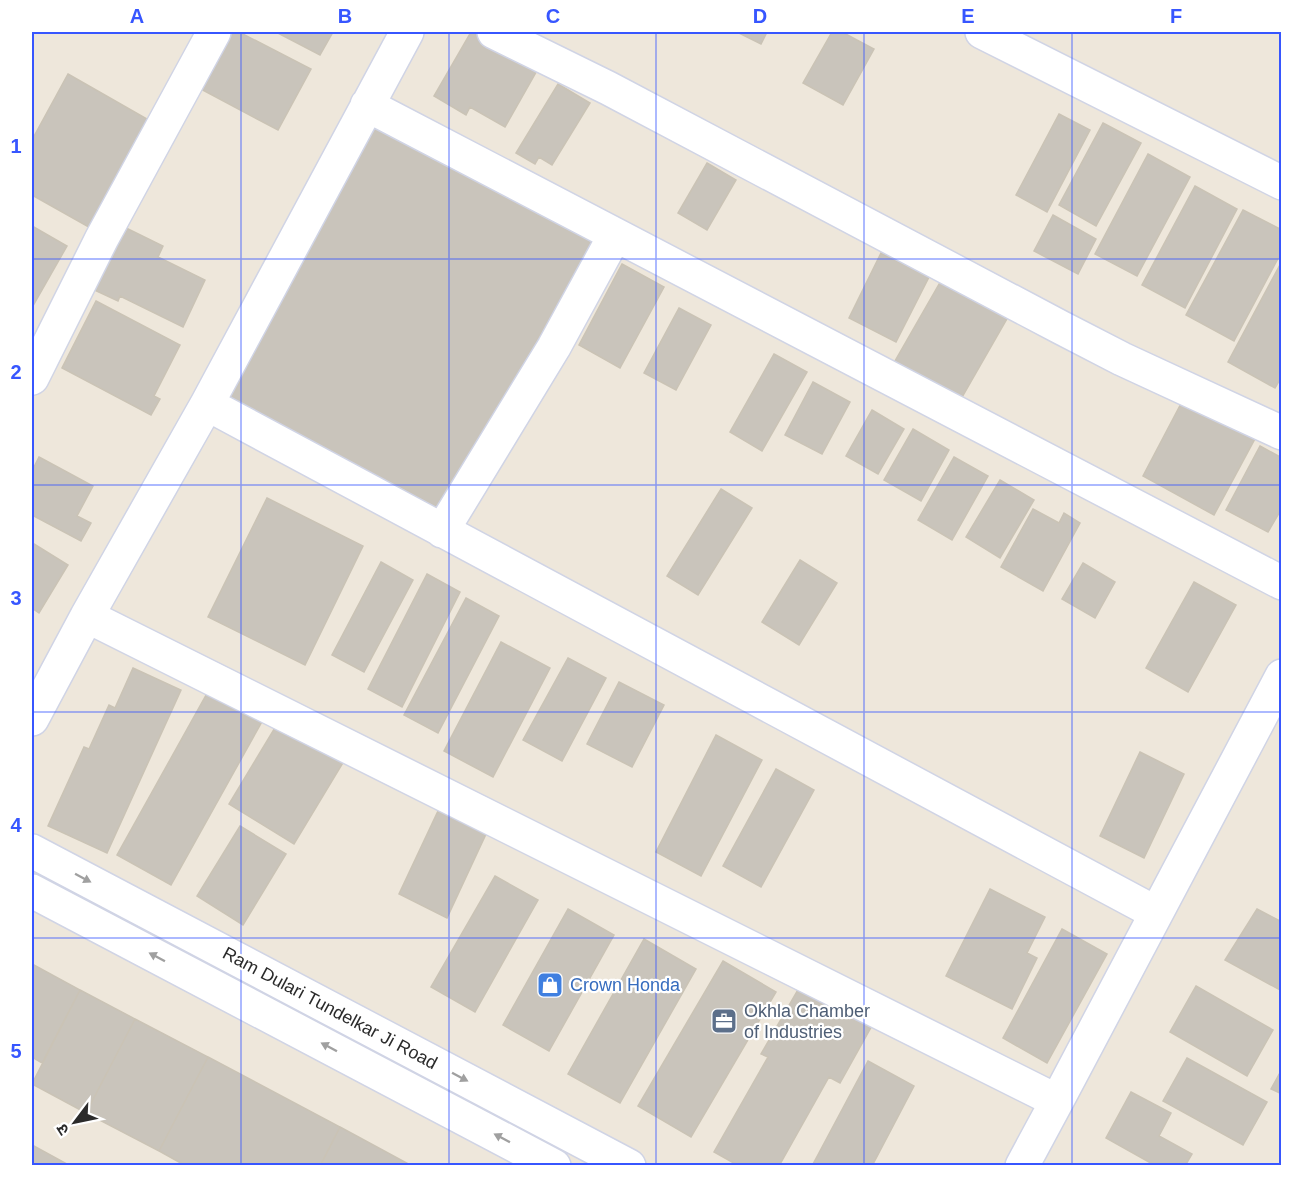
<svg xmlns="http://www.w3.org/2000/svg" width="1313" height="1197" viewBox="0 0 1313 1197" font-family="Arial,'Noto Sans Devanagari',sans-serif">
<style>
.building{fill:#c9c4bb;stroke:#cac3b5;stroke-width:1.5}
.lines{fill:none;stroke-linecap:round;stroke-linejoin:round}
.minor-casing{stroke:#d0d4e5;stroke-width:36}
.minor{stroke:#fff;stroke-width:33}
.oneway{fill:#a0a0a0}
.grid{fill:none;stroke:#3756ff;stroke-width:1.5;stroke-opacity:0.55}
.labels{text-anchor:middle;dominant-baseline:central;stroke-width:4.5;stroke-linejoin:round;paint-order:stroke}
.shop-label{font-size:18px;fill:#366cbe;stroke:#fff;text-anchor:start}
.street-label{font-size:18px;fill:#2b2b2b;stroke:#fff}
.service-label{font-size:18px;fill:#4e5e75;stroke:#fff;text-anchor:start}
.neatline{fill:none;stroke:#3756ff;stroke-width:2}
.grid-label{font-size:20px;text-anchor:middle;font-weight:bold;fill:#3756ff}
</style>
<rect width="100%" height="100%" fill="#eee7db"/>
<path class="building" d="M 224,32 L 239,32 L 311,69 L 278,130 L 195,86 Z
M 276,32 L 333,32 L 320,55 Z
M 471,32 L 477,32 L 539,67 L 505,127 L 470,107 L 466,115 L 434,96 Z
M 737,32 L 767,32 L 761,44 Z
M 832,32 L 842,32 L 874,49 L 843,105 L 803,83 Z
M 68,74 L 154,123 L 94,230 L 32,195 L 32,140 Z
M 558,84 L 590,103 L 552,165 L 539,157 L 535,164 L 516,153 Z
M 1059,114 L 1090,130 L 1047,212 L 1016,195 Z
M 1103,123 L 1141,143 L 1096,226 L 1059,205 Z
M 377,124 L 598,235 L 440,509 L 227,397 Z
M 1148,154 L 1190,177 L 1137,276 L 1095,254 Z
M 707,163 L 736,180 L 707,230 L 678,213 Z
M 1195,186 L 1237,209 L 1185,308 L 1142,285 Z
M 1243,210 L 1282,230 L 1282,251 L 1234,341 L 1186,315 Z
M 1053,215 L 1096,239 L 1078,274 L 1034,251 Z
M 32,226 L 67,246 L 34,304 L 32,302 Z
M 122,226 L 163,246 L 158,257 L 205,280 L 183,327 L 120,296 L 118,301 L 92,289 Z
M 881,253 L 929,277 L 896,342 L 849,318 Z
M 1282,261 L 1282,376 L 1275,388 L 1228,362 Z
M 622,264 L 664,287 L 620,368 L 579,345 Z
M 946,272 L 1012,310 L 961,399 L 895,361 Z
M 96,301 L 180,345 L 154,396 L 160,399 L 151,415 L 62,368 Z
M 679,308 L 711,325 L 676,390 L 644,373 Z
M 774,354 L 807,372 L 762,451 L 730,432 Z
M 813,382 L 850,402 L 822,454 L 785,435 Z
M 1185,396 L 1257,435 L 1214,515 L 1143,476 Z
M 872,410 L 904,429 L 878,474 L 846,456 Z
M 913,429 L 949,450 L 921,501 L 884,480 Z
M 1260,446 L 1282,458 L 1282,508 L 1268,532 L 1226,510 Z
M 39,457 L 93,486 L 77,516 L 91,523 L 81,541 L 32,515 L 32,471 Z
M 954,457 L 988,476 L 952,540 L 918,520 Z
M 1000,480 L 1034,500 L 1000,558 L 966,537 Z
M 721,489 L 752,508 L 698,595 L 667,576 Z
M 267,498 L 363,546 L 305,665 L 208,617 Z
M 1033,509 L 1059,523 L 1064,513 L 1080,523 L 1043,591 L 1001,567 Z
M 34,544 L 68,565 L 39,613 L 32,608 L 32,549 Z
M 800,560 L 837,583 L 799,645 L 762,622 Z
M 381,562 L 413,580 L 364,672 L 332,655 Z
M 1083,563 L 1115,582 L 1095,618 L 1062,599 Z
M 427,574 L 460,592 L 402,707 L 368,689 Z
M 1194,582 L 1236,605 L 1188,692 L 1146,668 Z
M 466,598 L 499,616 L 438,733 L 404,715 Z
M 501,642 L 550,668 L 493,777 L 444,751 Z
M 568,658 L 606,678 L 562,761 L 523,740 Z
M 133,668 L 181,690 L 107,853 L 48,826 L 84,747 L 89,749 L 109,705 L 115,708 Z
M 619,682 L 664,705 L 632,767 L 587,744 Z
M 210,688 L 264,718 L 171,885 L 117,855 Z
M 279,721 L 344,761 L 294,844 L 229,804 Z
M 716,735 L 762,760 L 701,876 L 656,852 Z
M 1140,752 L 1184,774 L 1144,858 L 1100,836 Z
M 776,769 L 814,790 L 761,887 L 723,866 Z
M 438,811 L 486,834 L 447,918 L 399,894 Z
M 240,826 L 286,854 L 243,925 L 197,896 Z
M 495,876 L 538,900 L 475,1012 L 431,987 Z
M 990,889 L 1045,917 L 1027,953 L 1037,958 L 1012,1009 L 946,976 Z
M 568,909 L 614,935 L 549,1051 L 503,1025 Z
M 1257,909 L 1282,922 L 1282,991 L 1225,960 Z
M 1062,929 L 1107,954 L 1047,1063 L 1003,1038 Z
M 644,939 L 696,969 L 620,1103 L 568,1074 Z
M 723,961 L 776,992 L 691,1137 L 638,1106 Z
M 32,964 L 80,990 L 42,1063 L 32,1057 Z
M 803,981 L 874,1022 L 840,1083 L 829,1077 L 779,1166 L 739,1166 L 714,1152 L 768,1057 L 761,1054 Z
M 1196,986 L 1273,1030 L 1247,1076 L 1170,1032 Z
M 80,990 L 135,1019 L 86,1113 L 32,1084 Z
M 135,1019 L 208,1057 L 159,1151 L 86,1113 Z
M 208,1057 L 340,1127 L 320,1166 L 186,1166 L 159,1151 Z
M 1187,1058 L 1267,1102 L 1243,1145 L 1163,1101 Z
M 868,1061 L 914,1086 L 872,1166 L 812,1166 Z
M 1282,1069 L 1282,1094 L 1271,1089 Z
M 1131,1092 L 1171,1113 L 1159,1136 L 1192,1154 L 1185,1166 L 1156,1166 L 1106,1138 Z
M 340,1127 L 412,1166 L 320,1166 Z
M 32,1145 L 67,1164 L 66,1166 L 32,1166 Z"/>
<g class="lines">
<g class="minor-casing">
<path id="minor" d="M 494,32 L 608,88 L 1060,327 L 1122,359 L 1282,433
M 982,32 L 1282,183
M 367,105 L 1282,583
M 32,378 L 102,238 L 214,32
M 207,404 L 1156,913
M 442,531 L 554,347 L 615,235
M 87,616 L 1057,1101
M 32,719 L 87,616 L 207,404 L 407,32
M 32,851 L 629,1166
M 32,891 L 554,1166
M 1022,1166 L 1057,1101 L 1282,676"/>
</g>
<use href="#minor" class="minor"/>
</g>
<defs><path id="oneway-solid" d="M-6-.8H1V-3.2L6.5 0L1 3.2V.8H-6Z" transform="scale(1.5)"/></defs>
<g class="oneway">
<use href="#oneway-solid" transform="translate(83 878) rotate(28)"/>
<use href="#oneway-solid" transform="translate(157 957) rotate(-152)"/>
<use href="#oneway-solid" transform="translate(329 1047) rotate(-152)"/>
<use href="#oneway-solid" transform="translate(460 1077) rotate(28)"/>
<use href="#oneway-solid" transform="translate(502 1138) rotate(-152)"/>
</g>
<path class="grid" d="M 241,32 L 241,1166M 449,32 L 449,1166M 656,32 L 656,1166M 864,32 L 864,1166M 1072,32 L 1072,1166M 32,259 L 1282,259M 32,485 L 1282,485M 32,712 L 1282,712M 32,938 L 1282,938"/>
<defs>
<g id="shop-square" transform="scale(1.35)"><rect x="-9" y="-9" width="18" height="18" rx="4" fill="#3f7fe0" stroke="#fff"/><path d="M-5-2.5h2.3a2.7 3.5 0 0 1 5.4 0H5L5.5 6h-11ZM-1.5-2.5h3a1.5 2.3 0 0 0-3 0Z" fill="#fff"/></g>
<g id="office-square" transform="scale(1.35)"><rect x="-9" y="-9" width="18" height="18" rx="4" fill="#5c6f8a" stroke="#fff"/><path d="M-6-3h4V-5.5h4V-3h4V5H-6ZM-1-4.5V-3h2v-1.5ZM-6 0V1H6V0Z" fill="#fff"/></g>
</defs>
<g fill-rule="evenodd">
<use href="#shop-square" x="550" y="985"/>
<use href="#office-square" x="724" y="1021"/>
</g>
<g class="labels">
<g class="shop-label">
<text x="570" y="985">Crown Honda</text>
</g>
<g class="street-label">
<text transform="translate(330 1008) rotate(28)">Ram Dulari Tundelkar Ji Road</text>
</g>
<g class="service-label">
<text x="744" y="1011">Okhla Chamber<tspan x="744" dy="21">of Industries</tspan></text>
</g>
</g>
<rect width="1313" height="1197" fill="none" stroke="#ffffff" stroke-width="66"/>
<g transform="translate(75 1122) rotate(238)" stroke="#ffffff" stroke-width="4.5" paint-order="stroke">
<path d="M0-4.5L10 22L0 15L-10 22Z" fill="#2b2b2b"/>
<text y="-9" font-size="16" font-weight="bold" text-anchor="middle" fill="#2b2b2b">उ</text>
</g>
<rect x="33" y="33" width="1247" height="1131" class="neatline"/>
<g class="grid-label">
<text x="137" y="23">A</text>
<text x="345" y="23">B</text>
<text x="553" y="23">C</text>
<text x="760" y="23">D</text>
<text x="968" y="23">E</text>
<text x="1176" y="23">F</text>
<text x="16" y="153">1</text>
<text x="16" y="379">2</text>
<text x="16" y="605">3</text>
<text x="16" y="832">4</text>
<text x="16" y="1058">5</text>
</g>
</svg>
